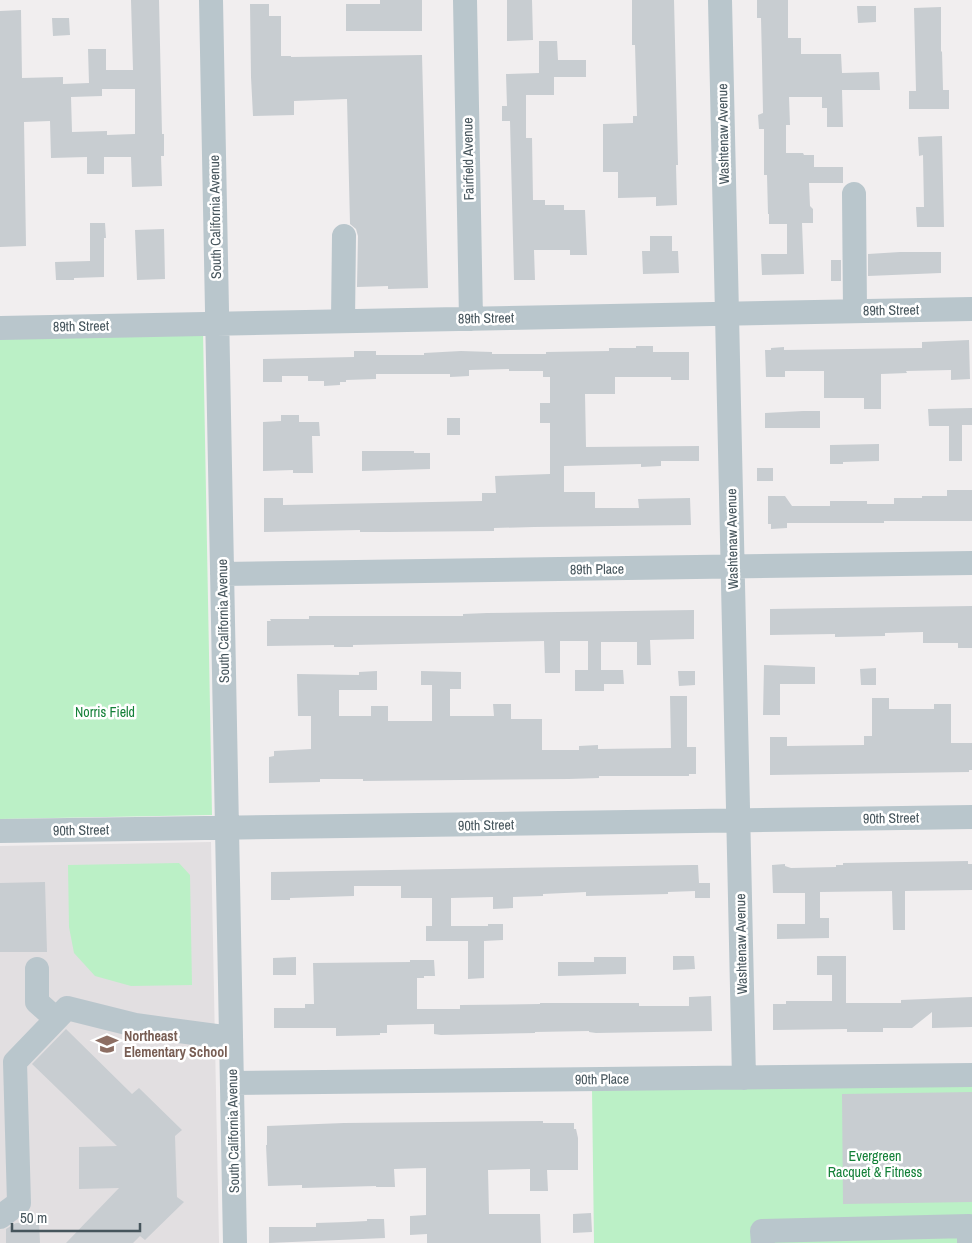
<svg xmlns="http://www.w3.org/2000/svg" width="972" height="1243" viewBox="0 0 972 1243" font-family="'Archivo Narrow',sans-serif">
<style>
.education{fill:#e2dfe1}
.green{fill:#bbf0c6}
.building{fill:#c8cdd1;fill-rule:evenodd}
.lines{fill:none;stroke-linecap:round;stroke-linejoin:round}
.minor{stroke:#b9c6cc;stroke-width:24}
.labels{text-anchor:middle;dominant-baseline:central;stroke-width:5;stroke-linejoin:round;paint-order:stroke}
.street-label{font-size:14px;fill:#46555c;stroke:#fff}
.park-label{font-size:14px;fill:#148038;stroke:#fff}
.education-label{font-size:14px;font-weight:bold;fill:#785e54;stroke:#fff;text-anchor:start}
</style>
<rect width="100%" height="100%" fill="#f1eeef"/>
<path class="education" d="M 211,842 L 219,1243 L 0,1243 L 0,846 Z"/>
<path class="green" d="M 203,331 L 212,815 L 0,819 L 0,335 Z
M 179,863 L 190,875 L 192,985 L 131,986 L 95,976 L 74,953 L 69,927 L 68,865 Z
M 972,1084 L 972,1243 L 594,1243 L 592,1090 Z"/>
<path class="building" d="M 131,0 L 159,0 L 162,134 L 164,134 L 164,156 L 161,156 L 162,186 L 132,187 L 131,157 L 104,157 L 104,174 L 87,174 L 87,157 L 51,158 L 50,121 L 24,122 L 26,246 L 0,247 L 0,11 L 21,10 L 22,78 L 63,77 L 63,84 L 89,83 L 88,49 L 106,49 L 106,70 L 133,70 ZM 102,89 L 135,89 L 135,134 L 107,135 L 107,131 L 72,132 L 71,97 L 102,96 Z
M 380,0 L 422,0 L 422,31 L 346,31 L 346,4 L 380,4 Z
M 507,0 L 532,0 L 533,40 L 507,41 Z
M 632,0 L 674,0 L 678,165 L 676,165 L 677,205 L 656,206 L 656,197 L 618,198 L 618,172 L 603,172 L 603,124 L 633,123 L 633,116 L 637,116 L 635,45 L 632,45 Z
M 757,0 L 788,0 L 788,38 L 801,38 L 801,54 L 841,54 L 842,73 L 879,72 L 880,90 L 842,90 L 843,127 L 827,127 L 827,108 L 822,108 L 822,97 L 789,97 L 790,125 L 786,125 L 786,153 L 803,153 L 804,155 L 814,155 L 814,167 L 843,167 L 843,183 L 809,183 L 810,206 L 813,209 L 813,223 L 802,223 L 804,274 L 762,275 L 761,254 L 787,254 L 787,224 L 769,224 L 769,214 L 768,214 L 767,175 L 764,175 L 764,129 L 759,129 L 758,115 L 763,113 L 762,61 L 761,18 L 757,18 Z
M 250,4 L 269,4 L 269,16 L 281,16 L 281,56 L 291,56 L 291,57 L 422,55 L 428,288 L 388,289 L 388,286 L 357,287 L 358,236 L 356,229 L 350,224 L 347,99 L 294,101 L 294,115 L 253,116 L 251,77 Z
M 857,6 L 876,6 L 876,22 L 858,23 Z
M 941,7 L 941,52 L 942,51 L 943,90 L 949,90 L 949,109 L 909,109 L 909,91 L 916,91 L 914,8 Z
M 52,18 L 69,18 L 70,35 L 53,36 Z
M 539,41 L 557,41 L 558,60 L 586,60 L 586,77 L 554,77 L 554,95 L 526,95 L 526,138 L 532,138 L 533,200 L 545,200 L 545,205 L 564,205 L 564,210 L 585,210 L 587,255 L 570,255 L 570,250 L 534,250 L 535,280 L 514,280 L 510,121 L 502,121 L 502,106 L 507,106 L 506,74 L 539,73 Z
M 942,136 L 944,227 L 917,227 L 916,207 L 924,207 L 923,155 L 919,156 L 918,137 Z
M 90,223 L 105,223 L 106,238 L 104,238 L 104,277 L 74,278 L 74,280 L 56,280 L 55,262 L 90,261 Z
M 164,229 L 165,279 L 137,280 L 135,230 Z
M 650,236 L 672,236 L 672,251 L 678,251 L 679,273 L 643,274 L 642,251 L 650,251 Z
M 900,252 L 941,252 L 941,273 L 868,276 L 868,254 Z
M 831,260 L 841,260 L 841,281 L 831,281 Z
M 969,340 L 970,379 L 951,380 L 951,370 L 906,371 L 907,373 L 881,374 L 881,409 L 864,409 L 864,398 L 824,398 L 824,371 L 785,371 L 785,377 L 766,377 L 765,350 L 771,350 L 771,348 L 784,347 L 784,350 L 920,348 L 922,348 L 922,342 Z
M 636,346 L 653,346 L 653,352 L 689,352 L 689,380 L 671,380 L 671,377 L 615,377 L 615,394 L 585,394 L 586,447 L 699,446 L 699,461 L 661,461 L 661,466 L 641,467 L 641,464 L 564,466 L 564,492 L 595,492 L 595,508 L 639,508 L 638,499 L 690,498 L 691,525 L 534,527 L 494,528 L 494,531 L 389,532 L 360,532 L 360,530 L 264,532 L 264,498 L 283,498 L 283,505 L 482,501 L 482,493 L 496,493 L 495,476 L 550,474 L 550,423 L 540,423 L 540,403 L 550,403 L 550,377 L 543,377 L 543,371 L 509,371 L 509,369 L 469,370 L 469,376 L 450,377 L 450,374 L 376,374 L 376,379 L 346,380 L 346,382 L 340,382 L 340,385 L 324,386 L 324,381 L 308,381 L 308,376 L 282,376 L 282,382 L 263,382 L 263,359 L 354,357 L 354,351 L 376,351 L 376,355 L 424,355 L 424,353 L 461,351 L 492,352 L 492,354 L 546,354 L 546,352 L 609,351 L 609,348 L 636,348 Z
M 972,408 L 972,425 L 962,425 L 962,461 L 949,461 L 949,426 L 929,426 L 928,409 Z
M 803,411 L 820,411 L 820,428 L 765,428 L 765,413 Z
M 281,415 L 299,415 L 299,422 L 319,422 L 320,436 L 312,436 L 313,473 L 293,473 L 293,470 L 263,471 L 263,422 L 281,421 Z
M 447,418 L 460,418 L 460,435 L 447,435 Z
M 879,444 L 879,461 L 843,462 L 843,464 L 830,464 L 830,445 Z
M 362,451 L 414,451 L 414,453 L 430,453 L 430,469 L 362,471 Z
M 757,468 L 773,468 L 773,481 L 757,481 Z
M 947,490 L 972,490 L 972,521 L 884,521 L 884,523 L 787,523 L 787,528 L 771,529 L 771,524 L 768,524 L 768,496 L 785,496 L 792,506 L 830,506 L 830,501 L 867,501 L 867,504 L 894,504 L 894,498 L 922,498 L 922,496 L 947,496 Z
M 972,606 L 972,648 L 958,648 L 958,643 L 923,643 L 923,632 L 885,633 L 885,636 L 835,637 L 835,634 L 770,635 L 770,609 Z
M 694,610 L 694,639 L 650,640 L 651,665 L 637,665 L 637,642 L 601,642 L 601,670 L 623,670 L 624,684 L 604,684 L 604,691 L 575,691 L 575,670 L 588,670 L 588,641 L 560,641 L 560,673 L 545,673 L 544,641 L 353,645 L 353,647 L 334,647 L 334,645 L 267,646 L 267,621 L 271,621 L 270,619 L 309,619 L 309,616 L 463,616 L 463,614 L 487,613 Z
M 764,665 L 815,667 L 815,684 L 780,684 L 780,715 L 763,715 Z
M 876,668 L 876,685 L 861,685 L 860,669 Z
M 377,671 L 377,690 L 339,690 L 339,716 L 371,716 L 371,706 L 388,706 L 388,721 L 432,721 L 432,685 L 421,685 L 421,671 L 461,672 L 461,689 L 450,689 L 450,716 L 494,716 L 493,704 L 511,704 L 511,719 L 542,719 L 542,750 L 579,750 L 579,746 L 598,745 L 598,749 L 671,748 L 670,696 L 687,696 L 687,747 L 696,747 L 696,774 L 689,774 L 689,776 L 599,776 L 599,778 L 569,779 L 363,781 L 363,779 L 320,779 L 320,782 L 269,783 L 269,757 L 274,756 L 274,751 L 311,749 L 311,716 L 298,716 L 297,674 L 359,675 L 359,672 Z
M 678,671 L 695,671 L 695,685 L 679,686 Z
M 872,698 L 889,698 L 889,709 L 934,709 L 934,704 L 951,704 L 951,743 L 972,743 L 972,770 L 969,770 L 969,772 L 770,775 L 770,737 L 787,737 L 787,746 L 864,745 L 864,736 L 872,736 Z
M 968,861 L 968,864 L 972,864 L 972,890 L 905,891 L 905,930 L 893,930 L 892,891 L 820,892 L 820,918 L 829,918 L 829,938 L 777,939 L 777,924 L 805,924 L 805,893 L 773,893 L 772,865 L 785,864 L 785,866 L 791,868 L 836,867 L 836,865 L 843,865 L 843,863 Z
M 692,865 L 698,865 L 699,883 L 710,883 L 710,898 L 695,898 L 695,891 L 668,892 L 668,894 L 586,896 L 586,892 L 543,894 L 543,896 L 513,897 L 513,908 L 493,909 L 493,897 L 451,898 L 451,926 L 488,926 L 488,924 L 503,924 L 503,940 L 484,941 L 484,978 L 468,979 L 468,941 L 426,941 L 426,926 L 432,926 L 432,898 L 401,898 L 401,886 L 354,886 L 354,896 L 290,898 L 290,900 L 271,900 L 271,872 Z
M 45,882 L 47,952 L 0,952 L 0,883 Z
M 673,956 L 694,956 L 695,969 L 673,970 Z
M 817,956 L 846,956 L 846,1003 L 901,1003 L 901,1000 L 972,997 L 972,1027 L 932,1028 L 932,1012 L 912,1028 L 883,1028 L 883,1032 L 847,1032 L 847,1029 L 773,1030 L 773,1004 L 786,1004 L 786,1001 L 832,1001 L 832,975 L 817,975 Z
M 296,957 L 296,975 L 273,975 L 273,958 Z
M 594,957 L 626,957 L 626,974 L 558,976 L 558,962 L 594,962 Z
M 410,960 L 434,960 L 435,976 L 424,976 L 424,978 L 417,978 L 417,1009 L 460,1009 L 460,1005 L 540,1004 L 540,1003 L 639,1003 L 639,1006 L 689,1006 L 689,997 L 711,996 L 712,1031 L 596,1033 L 589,1032 L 589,1031 L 535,1032 L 535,1033 L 441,1035 L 434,1034 L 434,1024 L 387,1025 L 387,1033 L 380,1033 L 380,1035 L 336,1036 L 336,1028 L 274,1028 L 274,1008 L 305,1008 L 305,1004 L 314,1004 L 313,963 L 410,962 Z
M 66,1029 L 132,1094 L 139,1088 L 182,1130 L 175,1136 L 177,1197 L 184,1202 L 145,1240 L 140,1236 L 133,1243 L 66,1243 L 119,1188 L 79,1189 L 79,1147 L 117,1146 L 32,1064 Z
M 972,1092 L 972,1202 L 843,1204 L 842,1094 Z
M 543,1121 L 543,1123 L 574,1123 L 574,1129 L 576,1129 L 578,1138 L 578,1170 L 547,1170 L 548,1191 L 530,1191 L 530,1169 L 488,1170 L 489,1214 L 540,1214 L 541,1243 L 427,1243 L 427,1234 L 410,1235 L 410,1216 L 426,1215 L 426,1168 L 394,1169 L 395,1187 L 376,1187 L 376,1186 L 302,1188 L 302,1185 L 268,1186 L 266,1145 L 267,1145 L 267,1126 L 344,1123 Z
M 591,1213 L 592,1232 L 573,1233 L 573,1214 Z
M 367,1219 L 384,1219 L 385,1238 L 269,1243 L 269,1227 L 316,1227 L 316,1223 L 348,1222 L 367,1221 Z
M 39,1222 L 40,1243 L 6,1243 L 6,1229 L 16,1223 Z"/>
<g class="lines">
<path class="minor" d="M 211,0 L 235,1243
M 465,0 L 471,319
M 720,0 L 744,1078
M 854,194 L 855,311
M 343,321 L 344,236
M 0,328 L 972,309
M 222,574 L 972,563
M 0,831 L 972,817
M 37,969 L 37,1002 L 56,1019
M 232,1083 L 972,1075
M 0,1217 L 19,1203 L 15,1062 L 67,1008 L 135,1025 L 231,1038
M 763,1243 L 762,1231 L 969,1226 L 969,1243"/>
</g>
<defs>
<g id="school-bare" transform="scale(1.725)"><path d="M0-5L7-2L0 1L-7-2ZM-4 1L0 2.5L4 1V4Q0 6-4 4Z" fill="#8d6e63" stroke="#fff" stroke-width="2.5" paint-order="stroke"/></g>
</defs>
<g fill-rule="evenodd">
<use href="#school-bare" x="107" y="1044"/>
</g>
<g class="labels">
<g class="street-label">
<text transform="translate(723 134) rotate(-91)">Washtenaw Avenue</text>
<text transform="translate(468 159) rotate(-91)">Fairfield Avenue</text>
<text transform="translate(215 217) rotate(-91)">South California Avenue</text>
<text transform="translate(891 310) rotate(-1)">89th Street</text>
<text transform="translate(486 318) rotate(-1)">89th Street</text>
<text transform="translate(81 326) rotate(-1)">89th Street</text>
<text transform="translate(732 539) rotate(-91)">Washtenaw Avenue</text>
<text transform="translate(597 569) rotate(-1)">89th Place</text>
<text transform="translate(223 621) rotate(-91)">South California Avenue</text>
<text transform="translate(891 818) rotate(-1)">90th Street</text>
<text transform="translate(486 825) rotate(-1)">90th Street</text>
<text transform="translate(81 830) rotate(-1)">90th Street</text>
<text transform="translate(741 944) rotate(-91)">Washtenaw Avenue</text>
<text transform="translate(602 1079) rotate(-1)">90th Place</text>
<text transform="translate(233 1131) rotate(-91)">South California Avenue</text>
</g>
<g class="park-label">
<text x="105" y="712">Norris Field</text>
<text x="875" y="1156">Evergreen<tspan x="875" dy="16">Racquet &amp; Fitness</tspan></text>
</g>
<g class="education-label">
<text x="124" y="1036">Northeast<tspan x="124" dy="16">Elementary School</tspan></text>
</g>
</g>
<path d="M12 1223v8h128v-8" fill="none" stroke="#46555c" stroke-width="2.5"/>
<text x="20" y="1223" font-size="15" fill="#46555c" stroke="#ffffff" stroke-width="4" paint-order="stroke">50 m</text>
</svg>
